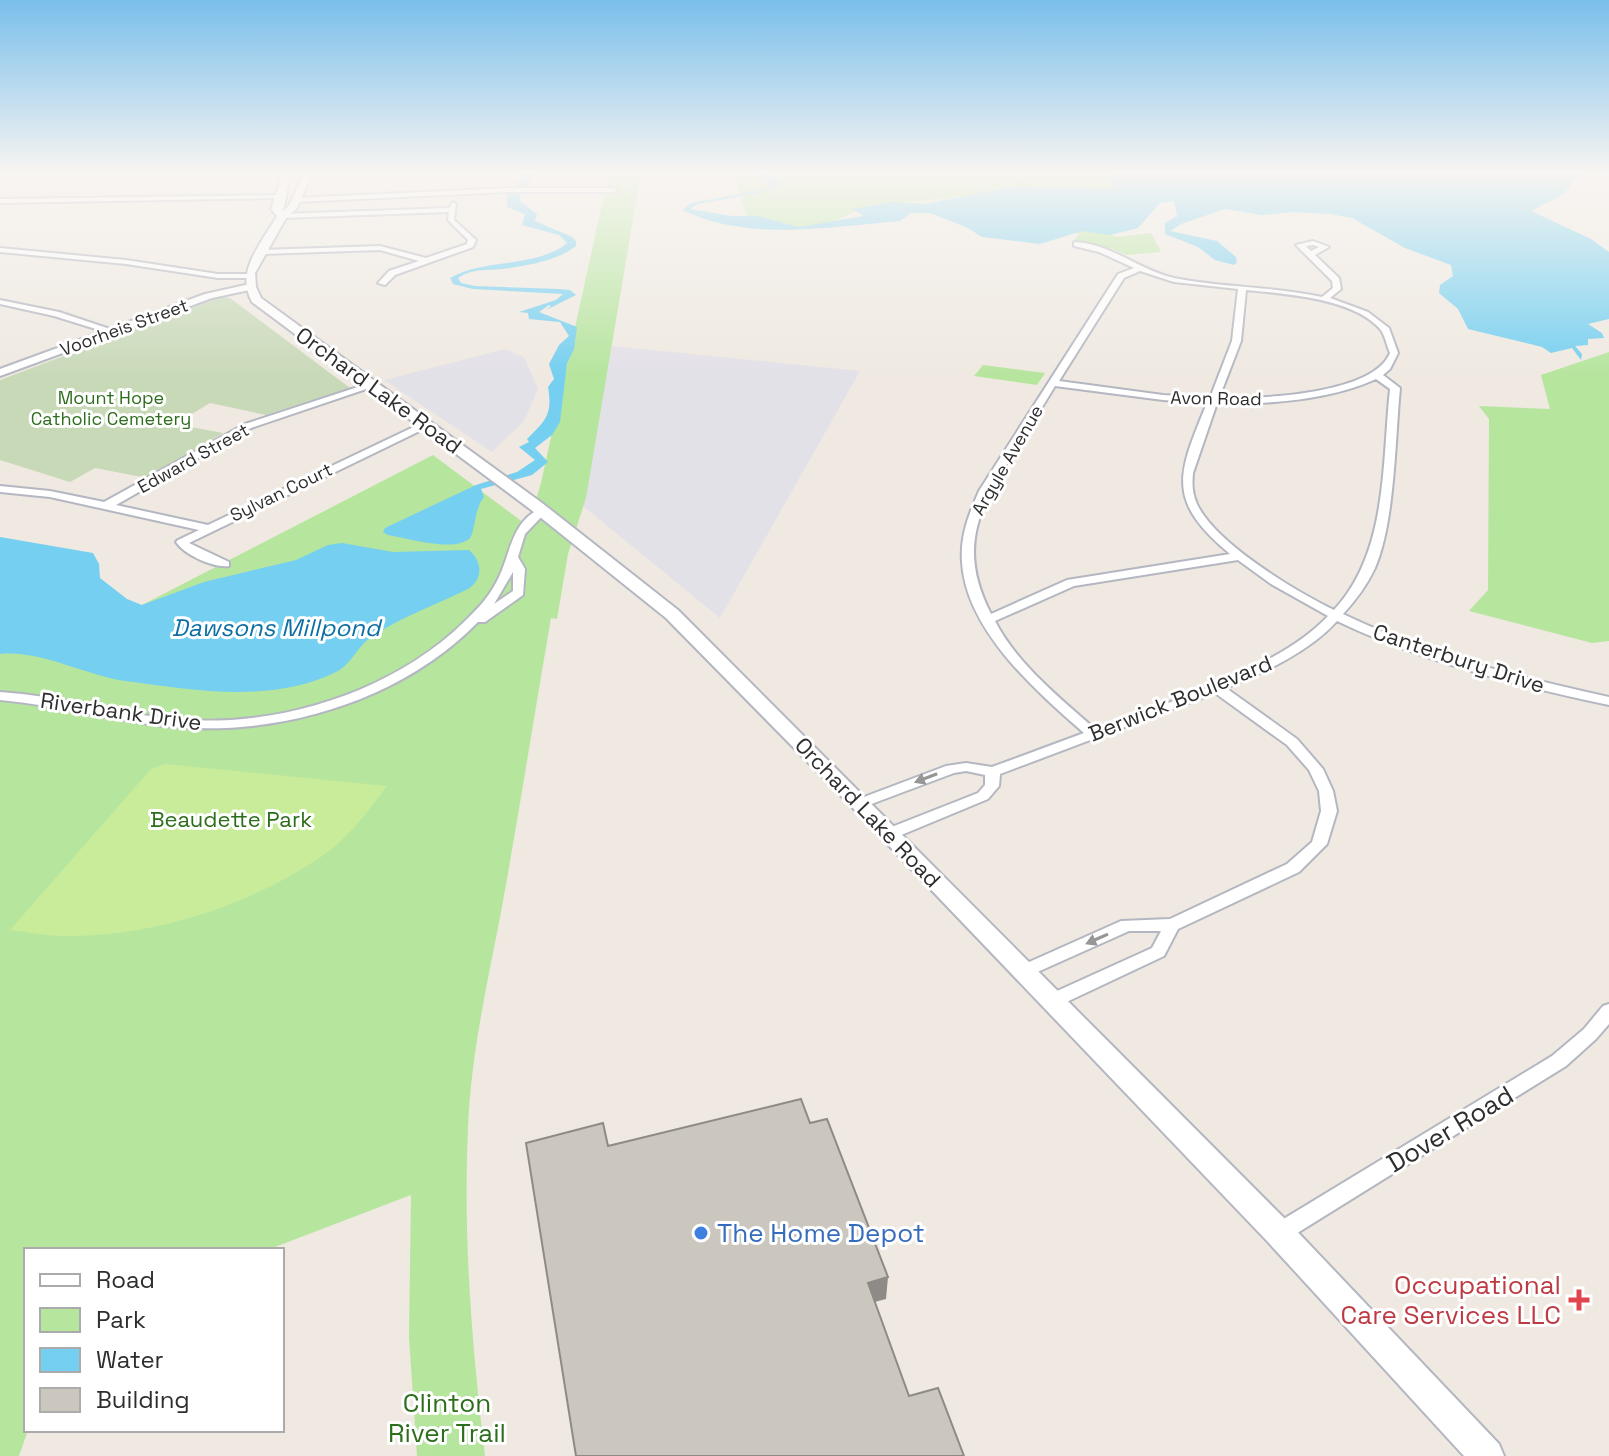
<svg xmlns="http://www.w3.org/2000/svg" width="1609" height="1456" viewBox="0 0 1609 1456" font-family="'Space Grotesk',sans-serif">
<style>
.industrial{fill:#e3e1e8}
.green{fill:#b6e59e}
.cemetery{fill:#c8d9b8}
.pitch{fill:#c9ec9a}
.water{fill:#75cff0}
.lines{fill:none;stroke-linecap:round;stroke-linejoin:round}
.minor-casing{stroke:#b4b7c1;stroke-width:4}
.tertiary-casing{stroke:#b4b7c1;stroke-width:4}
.secondary-casing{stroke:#b4b7c1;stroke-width:4}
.minor{fill:#fff;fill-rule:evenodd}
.tertiary{fill:#fff;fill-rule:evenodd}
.secondary{fill:#fff;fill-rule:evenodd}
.shaded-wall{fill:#8e8b86}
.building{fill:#cbc7bf;stroke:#8e8b86;stroke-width:2}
.oneway{fill:#969696}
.shop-dot{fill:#3f7fe0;stroke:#fff;stroke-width:3}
.health-dot{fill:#e0444e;stroke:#fff;stroke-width:3}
.labels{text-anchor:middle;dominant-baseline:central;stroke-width:6;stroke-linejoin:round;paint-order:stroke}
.far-street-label{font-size:18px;fill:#2e2e2e;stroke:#fff}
.far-park-label{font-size:18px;fill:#2c6e1b;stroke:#fff}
.street-label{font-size:22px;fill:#2e2e2e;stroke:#fff}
.park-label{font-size:22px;fill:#2c6e1b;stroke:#fff}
.water-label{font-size:24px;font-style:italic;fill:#0d6fa3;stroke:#fff}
.near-street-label{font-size:26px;fill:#2e2e2e;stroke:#fff}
.near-shop-label{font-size:26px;fill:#366cbe;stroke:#fff;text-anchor:start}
.near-health-label{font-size:26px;fill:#be3a42;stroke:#fff;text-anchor:end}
.near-park-label{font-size:26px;fill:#2c6e1b;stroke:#fff}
</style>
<rect width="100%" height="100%" fill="#efe9e1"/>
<path class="industrial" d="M 612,346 L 860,371 L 720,618 L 583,506 Z
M 505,349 L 524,357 L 538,389 L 524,421 L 492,452 L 384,380 Z"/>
<path class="green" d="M 609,172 L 641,172 L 586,498 L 568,554 L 557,619 L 551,618 C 534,716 519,814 501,912 C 487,985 471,1054 468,1128 C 463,1238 472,1347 485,1456 L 417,1456 L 409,1337 L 411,1195 L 267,1250 L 26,1250 L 28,1430 L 19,1456 L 0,1456 L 0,618 L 142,605 L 433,455 L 528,526 L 541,483 Z
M 732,172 L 1160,172 L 1087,225 L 1117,237 L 1151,233 L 1161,252 L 1126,255 L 1113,249 L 1074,241 L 1079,233 L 1008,225 L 1026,205 L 956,197 L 862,208 L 822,227 L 751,228 Z
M 1609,352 L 1609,641 L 1592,643 L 1469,611 L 1488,590 L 1489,419 L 1479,406 L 1550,409 L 1541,375 Z
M 983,365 L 1045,373 L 1037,385 L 974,376 Z"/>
<path class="cemetery" d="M 221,297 L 230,298 L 350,388 L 266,415 L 210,403 L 175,424 L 223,433 L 147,478 L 95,468 L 70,482 L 0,460 L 0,380 Z"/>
<path class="pitch" d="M 165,764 L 387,786 C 369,810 350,836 325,854 C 252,905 155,937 65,936 C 47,936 28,932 10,930 L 151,769 Z"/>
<path class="water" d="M 527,172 L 539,172 L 531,178 L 520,194 L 521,202 L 537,214 L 535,221 L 572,237 L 576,241 L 576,246 C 558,261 524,266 502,269 C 485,271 473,268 458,278 L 461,283 L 475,286 L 559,289 L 570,290 L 576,295 L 546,310 L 551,306 L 549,305 L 539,312 L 577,327 L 574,349 L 567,363 L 560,422 L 552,435 L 535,448 L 548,462 L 532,475 L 481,489 L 484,497 C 474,509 475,532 470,538 C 455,553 407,538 388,535 L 383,532 L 385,528 L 476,485 L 517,472 L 535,460 L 519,447 L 529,442 L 527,439 C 545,421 553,415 548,387 L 554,379 L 549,364 L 559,345 L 569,336 L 560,322 L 529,319 L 528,313 L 519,312 L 556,300 L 563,294 L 473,289 L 453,284 L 450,278 C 483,258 538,268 567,243 L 559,235 L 522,225 L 525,214 L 507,207 L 507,196 L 518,184 L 522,175 Z
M 753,172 L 768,172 L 766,174 L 780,181 L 780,186 L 759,193 L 698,204 L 690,209 L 732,216 L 757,216 L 799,227 L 864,216 L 852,209 L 891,202 L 924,204 L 1016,186 L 1114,189 L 1112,182 L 1106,179 L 1120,172 L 1590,172 L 1575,179 L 1564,194 L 1531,211 L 1591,239 L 1609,252 L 1609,319 L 1588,324 L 1602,333 L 1604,338 L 1588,339 L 1588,345 L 1575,346 L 1582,354 L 1581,360 L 1572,348 L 1551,353 L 1542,347 L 1468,329 L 1458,309 L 1439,293 L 1440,285 L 1453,276 L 1451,265 L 1405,248 L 1352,218 L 1330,214 L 1293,212 L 1262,215 L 1225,209 L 1181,224 L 1170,231 L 1217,241 L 1236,257 L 1237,262 L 1234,265 L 1215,260 L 1198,247 L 1165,234 L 1165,223 L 1177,216 L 1174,201 L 1160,203 L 1138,228 L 1110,235 L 1082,231 L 1040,244 L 982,237 L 968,228 L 930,213 L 911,213 L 900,221 C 827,227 749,242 682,210 L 691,203 L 762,190 L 771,186 Z
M 0,537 L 93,553 L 99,564 L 100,578 L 127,599 L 142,605 L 204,582 L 296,560 L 328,545 L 342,543 L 393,552 L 469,550 C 482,561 484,579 468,589 C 436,605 400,617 370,638 C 356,648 352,664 336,672 C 271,704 194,690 125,681 C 84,675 41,650 0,654 Z"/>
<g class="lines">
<g class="minor-casing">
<path id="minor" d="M 509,188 L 614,188 L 617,190 L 614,192 L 509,192 L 296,202 L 293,200 L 296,198 Z
M 282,195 L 280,198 L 0,203 L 0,199 Z
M 453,202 L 456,204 L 454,220 L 476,240 L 473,247 L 395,275 L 385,285 L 378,283 L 389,271 L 419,261 L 380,250 L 262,254 L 258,252 L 262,250 L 380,246 L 426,258 L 467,244 L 468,240 L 448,220 L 449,212 L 282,218 L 279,216 L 282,214 L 449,208 Z
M 1313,241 L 1329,247 L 1315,255 L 1339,278 L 1341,289 L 1330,298 L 1368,312 L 1389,328 L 1398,353 L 1390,369 L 1383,375 L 1400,388 C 1395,440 1395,521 1375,568 C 1367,585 1356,600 1343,614 C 1428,655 1518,677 1609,697 L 1609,705 C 1516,685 1423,662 1337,621 C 1309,652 1265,672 1226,688 L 1297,739 L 1323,769 L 1333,791 L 1337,811 L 1327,844 L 1299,872 L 1178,929 L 1164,956 L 1058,1006 L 1052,1008 L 1046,1006 L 1043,1001 L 1046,996 L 1152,948 L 1161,931 L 1129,931 L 1024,978 L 1018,977 L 1015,972 L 1018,967 L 1121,921 L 1170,919 L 1287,864 L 1312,842 L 1321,811 L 1319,791 L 1309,770 L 1287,745 L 1215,693 L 1000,774 L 999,786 L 988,799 L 894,838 L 884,838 L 881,834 L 884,830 L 978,793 L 985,785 L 985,775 L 966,771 L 954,773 L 866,806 L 856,806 L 853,803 L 856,800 L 946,766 L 966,763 L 992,767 L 1084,733 C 1035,690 966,630 962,562 C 960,536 969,514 979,491 L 1118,274 L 1134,268 L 1099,252 L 1074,246 L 1074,242 C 1110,243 1139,270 1174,278 C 1223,288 1273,286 1322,297 L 1333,288 L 1332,281 L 1296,245 ZM 1313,245 L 1319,247 L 1311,251 L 1306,246 ZM 1140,271 L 1174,282 L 1238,289 L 1232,341 L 1210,398 L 1163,395 L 1059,381 L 1124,278 ZM 1246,290 C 1285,294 1354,298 1381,330 C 1385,336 1387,346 1390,353 C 1373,395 1259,399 1219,398 L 1241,341 ZM 1376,379 L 1390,389 C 1382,463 1388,552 1334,610 C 1295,591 1215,543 1197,504 C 1192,493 1192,484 1193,473 L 1217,403 C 1267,405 1330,400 1376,379 ZM 1055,386 L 1163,400 L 1207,403 C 1178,474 1165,500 1230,554 L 1067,580 L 991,614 C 958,550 977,510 1013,454 C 1027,431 1041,409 1055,386 ZM 1238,560 L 1271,584 L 1328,616 C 1279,669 1164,704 1095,729 C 1060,698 1017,664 995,621 L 1074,586 Z
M 0,248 L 126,260 L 218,274 L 249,274 L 253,276 L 249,278 L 218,278 L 126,264 L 0,252 Z
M 0,300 L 59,312 L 116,331 L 112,334 L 54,316 L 0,304 Z
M 370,383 L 378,385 L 251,428 L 116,505 L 208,525 L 424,422 L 430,422 L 430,426 L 189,543 L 229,562 L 229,566 C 213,568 185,555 176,542 L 178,540 L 199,530 L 50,497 L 0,492 L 0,486 L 50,491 L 104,502 L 245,424 Z
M 542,508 L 547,511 L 525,534 L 518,557 L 525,569 L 523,595 L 485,622 L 478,622 C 402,700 282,736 175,727 C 116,722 59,705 0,700 L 0,692 L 22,694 C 73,700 122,714 173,719 C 279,729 400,691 474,612 C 484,602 493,590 499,577 C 511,552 512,520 542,508 ZM 513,572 L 513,591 L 494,604 Z
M 1609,1004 L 1609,1024 L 1596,1039 L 1566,1066 L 1286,1240 L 1279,1242 L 1272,1240 L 1268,1233 L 1272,1226 L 1552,1056 L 1584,1029 L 1603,1006 Z"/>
</g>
<g class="tertiary-casing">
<path id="tertiary" d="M 250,284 L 255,287 L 254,289 L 212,298 L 0,376 L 0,369 L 205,294 Z"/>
</g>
<g class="secondary-casing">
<path id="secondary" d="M 283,172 L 291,172 L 283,211 L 288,207 L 305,172 L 313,172 L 297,208 L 286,218 L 255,273 L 256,287 L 261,298 L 542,503 L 678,610 L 1290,1224 L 1499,1444 L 1504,1456 L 1464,1456 L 1268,1242 L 853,808 L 666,618 L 530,509 L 252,302 C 235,271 261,244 277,216 L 271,209 Z"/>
</g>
<use href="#minor" class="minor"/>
<use href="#tertiary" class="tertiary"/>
<use href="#secondary" class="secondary"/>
</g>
<path class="shaded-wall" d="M 888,1277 L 886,1299 L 867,1304 L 868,1283 Z"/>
<path class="building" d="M 801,1099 L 810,1123 L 827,1119 L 888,1277 L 868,1283 L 909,1396 L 938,1388 L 964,1456 L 576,1456 L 526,1143 L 603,1123 L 608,1146 Z"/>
<defs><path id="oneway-solid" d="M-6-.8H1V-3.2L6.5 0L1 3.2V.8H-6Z" transform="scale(2)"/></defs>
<g class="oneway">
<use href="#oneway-solid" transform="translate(926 778) rotate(159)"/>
<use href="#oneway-solid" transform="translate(1097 939) rotate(156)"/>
</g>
<linearGradient id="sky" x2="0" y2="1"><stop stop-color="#7abfeb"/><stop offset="0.46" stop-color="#f8f5f2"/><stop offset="1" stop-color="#f8f5f2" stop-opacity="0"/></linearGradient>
<rect width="1609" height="376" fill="url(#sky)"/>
<circle class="shop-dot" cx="701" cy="1233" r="8"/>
<path class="health-dot" d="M1575 1288h8v8h8v8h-8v8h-8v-8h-8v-8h8z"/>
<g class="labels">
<g class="far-street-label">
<text transform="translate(124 327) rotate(-20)">Voorheis Street</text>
<text transform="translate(1216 398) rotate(1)">Avon Road</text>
<text transform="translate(193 458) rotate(-29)">Edward Street</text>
<text transform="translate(1007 460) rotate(-60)">Argyle Avenue</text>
<text transform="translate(281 492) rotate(-26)">Sylvan Court</text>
</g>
<g class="far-park-label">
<text x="111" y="397">Mount Hope<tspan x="111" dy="21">Catholic Cemetery</tspan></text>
</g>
<g class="street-label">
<text transform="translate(379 390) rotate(36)">Orchard Lake Road</text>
<text transform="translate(1459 658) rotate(18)">Canterbury Drive</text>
<text transform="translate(1180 698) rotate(-22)">Berwick Boulevard</text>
<text transform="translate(121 711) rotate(8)">Riverbank Drive</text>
<text transform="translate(868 812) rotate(46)">Orchard Lake Road</text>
</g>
<g class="park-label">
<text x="231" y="819">Beaudette Park</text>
</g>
<g class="water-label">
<text x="276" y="627">Dawsons Millpond</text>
</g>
<g class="near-street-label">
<text transform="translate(1450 1129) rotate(-31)">Dover Road</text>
</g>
<g class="near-shop-label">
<text x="717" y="1233">The Home Depot</text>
</g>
<g class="near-health-label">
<text x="1561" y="1285">Occupational<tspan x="1561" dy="30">Care Services LLC</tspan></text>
</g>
<g class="near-park-label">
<text x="447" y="1403">Clinton<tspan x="447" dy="30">River Trail</tspan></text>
</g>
</g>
<rect x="24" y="1248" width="260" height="184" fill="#ffffff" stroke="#ababab" stroke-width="2"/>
<rect x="40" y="1274" width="40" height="12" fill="#ffffff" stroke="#ababab" stroke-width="2"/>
<text x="96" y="1288" font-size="24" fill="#2e2e2e">Road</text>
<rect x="40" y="1308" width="40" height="24" fill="#b6e59e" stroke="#ababab" stroke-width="2"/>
<text x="96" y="1328" font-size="24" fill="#2e2e2e">Park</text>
<rect x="40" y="1348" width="40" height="24" fill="#75cff0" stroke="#ababab" stroke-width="2"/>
<text x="96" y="1368" font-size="24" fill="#2e2e2e">Water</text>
<rect x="40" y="1388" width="40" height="24" fill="#cbc7bf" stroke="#ababab" stroke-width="2"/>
<text x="96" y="1408" font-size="24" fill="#2e2e2e">Building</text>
</svg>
